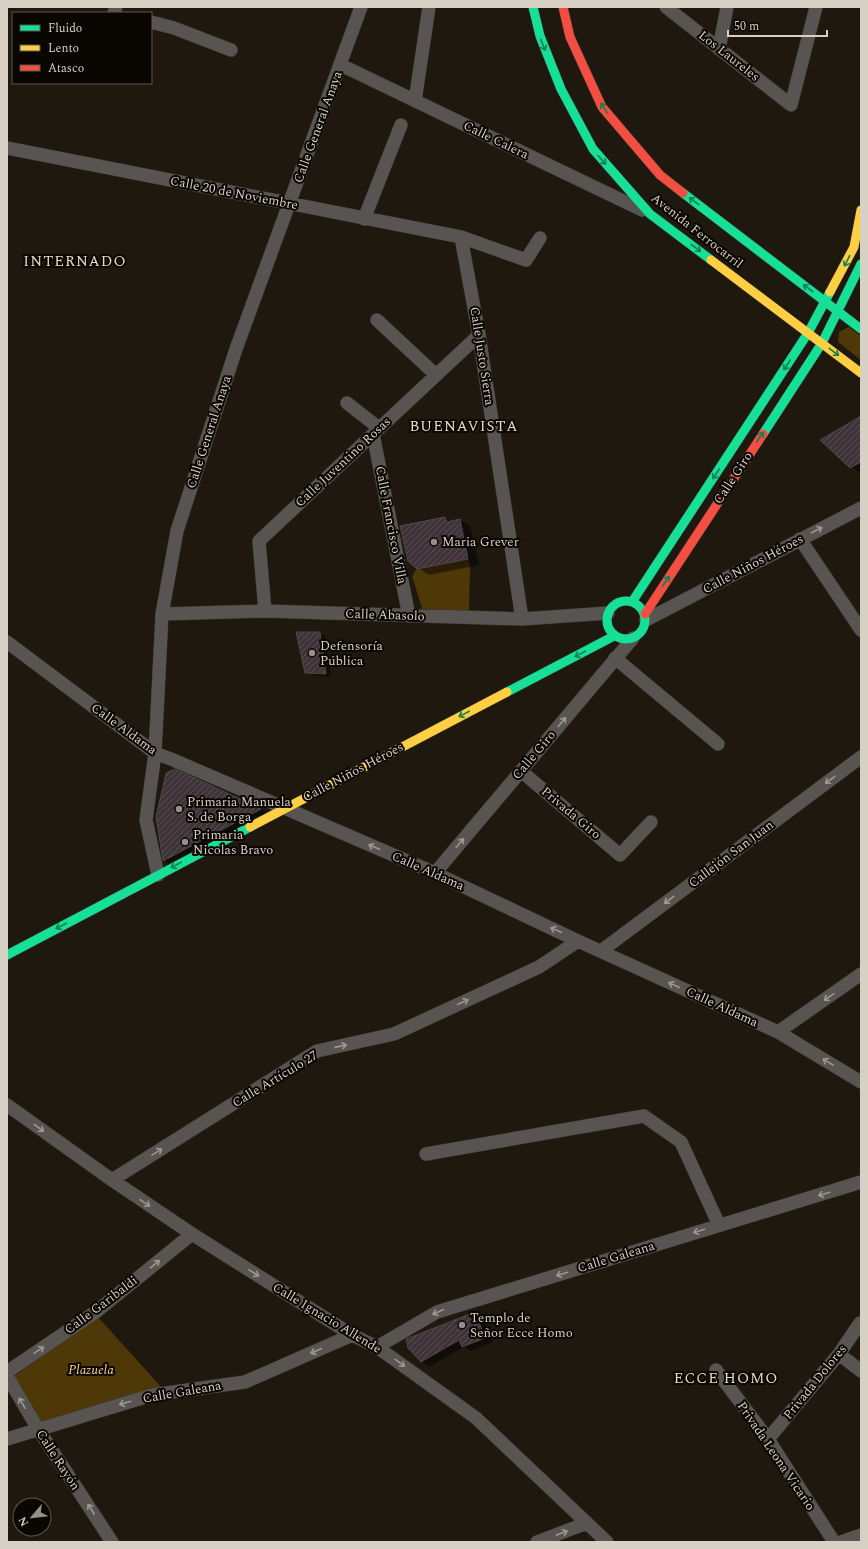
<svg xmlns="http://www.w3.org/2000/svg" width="868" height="1549" viewBox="0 0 868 1549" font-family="Spectral,serif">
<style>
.green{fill:#4f3808}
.shadow{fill:#0007}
.building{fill:url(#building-hatch);stroke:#4e4847}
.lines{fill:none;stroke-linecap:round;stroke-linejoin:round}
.street-casing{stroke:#3a352d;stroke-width:14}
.fast-casing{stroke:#3a352d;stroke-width:10}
.slow-casing{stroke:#3a352d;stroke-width:10}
.jam-casing{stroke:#3a352d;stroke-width:10}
.street{stroke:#585451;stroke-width:13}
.fast{stroke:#16e098;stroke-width:9}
.slow{stroke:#ffcf43;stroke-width:9}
.jam{stroke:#f24e42;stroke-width:9}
.oneway{stroke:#117e54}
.oneway2{stroke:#9e9891}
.poi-dot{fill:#969085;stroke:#0a0602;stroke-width:1.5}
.labels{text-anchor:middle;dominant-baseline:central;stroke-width:4;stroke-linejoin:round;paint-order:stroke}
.street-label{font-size:13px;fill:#d7d0c5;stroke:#0a0602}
.poi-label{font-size:13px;fill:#d7d0c5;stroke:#0a0602;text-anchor:start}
.park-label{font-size:13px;font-style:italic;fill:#fdd594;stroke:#0a0602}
.quarter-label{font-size:15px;letter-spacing:1px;fill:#e7d9c3;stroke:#0a0602}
</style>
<defs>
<pattern id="building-hatch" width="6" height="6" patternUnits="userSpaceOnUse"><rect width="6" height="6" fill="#3f3239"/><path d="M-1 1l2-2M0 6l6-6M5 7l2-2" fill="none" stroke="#5a4f54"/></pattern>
</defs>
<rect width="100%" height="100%" fill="#1e180e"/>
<path class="green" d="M 849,327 L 861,336 L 861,360 L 838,342 L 839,332 Z
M 468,559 L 470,567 L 469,610 L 423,611 L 412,576 L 417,569 Z
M 98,1317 L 163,1389 L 39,1426 L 13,1377 Z"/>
<path class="shadow" d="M 861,418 L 861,473 L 851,467 Z
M 445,518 L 452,522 L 460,520 L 470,526 L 479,565 L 429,575 L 418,568 L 401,527 Z
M 320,633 L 325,636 L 331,677 L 312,675 L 306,672 Z
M 175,771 L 261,809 L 268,813 L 172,865 L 164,860 Z
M 475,1314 L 483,1318 L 493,1342 L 471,1351 L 464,1347 L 430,1366 L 421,1362 Z"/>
<path class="building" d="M 861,416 L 861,462 L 850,468 L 820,440 Z
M 445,517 L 447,522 L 460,519 L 468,559 L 417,569 L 408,561 L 400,526 Z
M 296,632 L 320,632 L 326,674 L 305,673 Z
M 175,769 L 208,784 L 261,809 L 163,861 L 156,817 L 166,773 Z
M 475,1312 L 485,1338 L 462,1347 L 459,1340 L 421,1362 L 408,1348 L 406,1339 Z"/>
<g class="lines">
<g class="street-casing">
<path id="street" d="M 666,7 L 791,105 L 816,7
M 114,13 L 116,7
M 151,22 L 174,28 L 231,50
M 719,49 L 727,7
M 341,65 L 642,210
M 415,101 L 429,7
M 7,148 L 461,237 L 526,260 L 540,238
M 364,219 L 401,125
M 461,237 L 479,335 L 522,619
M 377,320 L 436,375
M 347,403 L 379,428
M 373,434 L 409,616
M 800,539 L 861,630
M 265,611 L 259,541 L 479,335
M 162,614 L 265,611 L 522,619 L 608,613
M 646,620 L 861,508
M 7,642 L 155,753 L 171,759 L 435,873 L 578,941 L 778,1032 L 861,1082
M 615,658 L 718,744
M 521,771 L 620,855 L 651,822
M 435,873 L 633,638
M 158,875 L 146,820 L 155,753 L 162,614 L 177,531 L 236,349 L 361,7
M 601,951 L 861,757
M 778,1032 L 861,974
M 7,1105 L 112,1180 L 192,1234 L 352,1335 L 377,1347 L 476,1418 L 607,1542
M 426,1154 L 644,1116 L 681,1142 L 719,1225
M 112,1180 L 317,1051 L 394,1034 L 539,967 L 578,941
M 377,1347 L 437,1312 L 861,1182
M 839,1354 L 861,1371
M 716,1370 L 768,1439 L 834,1542
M 7,1372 L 97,1311 L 192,1234
M 7,1376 L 38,1429 L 112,1542
M 7,1439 L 152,1395 L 245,1382 L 352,1335
M 768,1439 L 839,1354 L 860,1323
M 537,1542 L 587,1523
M 841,1542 L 861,1535"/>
</g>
<g class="fast-casing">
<path id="fast" d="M 533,7 L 540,36 L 561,89 L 593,149 L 650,214 L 711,260
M 683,193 L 861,329
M 763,434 L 822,343 L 861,264
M607 620a19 19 0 1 1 38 0a19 19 0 1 1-38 0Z
M 632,602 L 808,333 L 830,292
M 507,692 L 614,636
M 7,955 L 250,827"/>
</g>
<g class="slow-casing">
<path id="slow" d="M 711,260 L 861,373
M 830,292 L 854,247 L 861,210
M 250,827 L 507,692"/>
</g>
<g class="jam-casing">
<path id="jam" d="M 563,7 L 570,37 L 602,107 L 660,175 L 683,193
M 645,614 L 763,434"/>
</g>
<use href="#street" class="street"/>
<use href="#fast" class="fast"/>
<use href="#slow" class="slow"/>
<use href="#jam" class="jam"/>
</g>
<defs><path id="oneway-shaft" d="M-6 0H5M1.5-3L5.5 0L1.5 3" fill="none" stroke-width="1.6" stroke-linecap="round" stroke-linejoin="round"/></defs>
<g class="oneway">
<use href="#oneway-shaft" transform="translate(543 45) rotate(68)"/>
<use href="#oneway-shaft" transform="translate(604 108) rotate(-124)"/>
<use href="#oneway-shaft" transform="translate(602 160) rotate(48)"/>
<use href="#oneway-shaft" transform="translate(694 201) rotate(-143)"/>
<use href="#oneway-shaft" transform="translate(696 248) rotate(37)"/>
<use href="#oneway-shaft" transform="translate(847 261) rotate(117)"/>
<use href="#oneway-shaft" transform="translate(808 288) rotate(-143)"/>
<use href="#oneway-shaft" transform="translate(834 352) rotate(37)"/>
<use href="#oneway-shaft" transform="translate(787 365) rotate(123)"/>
<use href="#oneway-shaft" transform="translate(760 437) rotate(-57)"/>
<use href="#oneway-shaft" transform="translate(716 474) rotate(123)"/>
<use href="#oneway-shaft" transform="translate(666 581) rotate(-57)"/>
<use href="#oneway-shaft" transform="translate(580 654) rotate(152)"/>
<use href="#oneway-shaft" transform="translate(464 714) rotate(152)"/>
<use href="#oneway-shaft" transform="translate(176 865) rotate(152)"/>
<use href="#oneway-shaft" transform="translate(61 926) rotate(152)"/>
</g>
<g class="oneway2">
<use href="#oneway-shaft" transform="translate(817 530) rotate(-28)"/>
<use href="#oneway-shaft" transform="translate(562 722) rotate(-50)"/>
<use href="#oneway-shaft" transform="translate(830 780) rotate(143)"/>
<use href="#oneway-shaft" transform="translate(460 843) rotate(-50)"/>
<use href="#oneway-shaft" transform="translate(374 847) rotate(-157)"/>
<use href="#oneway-shaft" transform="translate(669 900) rotate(143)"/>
<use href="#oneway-shaft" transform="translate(556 930) rotate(-155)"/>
<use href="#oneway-shaft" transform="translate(674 985) rotate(-155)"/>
<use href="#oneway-shaft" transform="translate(829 997) rotate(145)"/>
<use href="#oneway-shaft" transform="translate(463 1002) rotate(-25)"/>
<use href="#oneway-shaft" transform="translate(341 1046) rotate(-13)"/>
<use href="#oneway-shaft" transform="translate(828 1062) rotate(-149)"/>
<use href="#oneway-shaft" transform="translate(39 1128) rotate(36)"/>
<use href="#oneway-shaft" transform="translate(157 1152) rotate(-32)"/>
<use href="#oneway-shaft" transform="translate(824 1194) rotate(163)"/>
<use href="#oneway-shaft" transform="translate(145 1203) rotate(34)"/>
<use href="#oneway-shaft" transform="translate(699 1231) rotate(163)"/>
<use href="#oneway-shaft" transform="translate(155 1264) rotate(-39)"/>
<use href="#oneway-shaft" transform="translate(254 1273) rotate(32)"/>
<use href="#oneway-shaft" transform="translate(562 1274) rotate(163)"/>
<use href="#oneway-shaft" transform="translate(438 1312) rotate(156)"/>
<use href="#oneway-shaft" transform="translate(39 1350) rotate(-34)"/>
<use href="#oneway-shaft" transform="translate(316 1351) rotate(156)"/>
<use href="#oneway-shaft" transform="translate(400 1363) rotate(36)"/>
<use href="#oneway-shaft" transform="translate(22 1403) rotate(-120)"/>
<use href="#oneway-shaft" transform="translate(125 1403) rotate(163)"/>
<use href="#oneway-shaft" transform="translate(91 1509) rotate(-123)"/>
<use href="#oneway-shaft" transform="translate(562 1533) rotate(-20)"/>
</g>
<g class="poi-dot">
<circle cx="434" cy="542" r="4"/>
<circle cx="312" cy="653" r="4"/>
<circle cx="179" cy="809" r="4"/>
<circle cx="185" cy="842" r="4"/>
<circle cx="462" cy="1325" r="4"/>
</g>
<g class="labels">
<g class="street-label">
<text transform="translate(729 56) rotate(38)">Los Laureles</text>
<text transform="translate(318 127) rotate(-70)">Calle General Anaya</text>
<text transform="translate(496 140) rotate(26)">Calle Calera</text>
<text transform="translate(234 193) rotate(11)">Calle 20 de Noviembre</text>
<text transform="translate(697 231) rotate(38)">Avenida Ferrocarril</text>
<text transform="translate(482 356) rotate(81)">Calle Justo Sierra</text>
<text transform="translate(209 432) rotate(-72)">Calle General Anaya</text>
<text transform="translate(343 462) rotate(-43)">Calle Juventino Rosas</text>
<text transform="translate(733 478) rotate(-57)">Calle Giro</text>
<text transform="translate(391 525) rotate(79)">Calle Francisco Villa</text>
<text transform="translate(753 564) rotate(-28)">Calle Niños Héroes</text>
<text transform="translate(385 615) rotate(2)">Calle Abasolo</text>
<text transform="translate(124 729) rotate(36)">Calle Aldama</text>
<text transform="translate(534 755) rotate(-50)">Calle Giro</text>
<text transform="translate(353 772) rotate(-28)">Calle Niños Héroes</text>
<text transform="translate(571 813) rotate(40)">Privada Giro</text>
<text transform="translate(731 854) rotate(-37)">Callejón San Juan</text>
<text transform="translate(428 871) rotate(24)">Calle Aldama</text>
<text transform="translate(722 1007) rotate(25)">Calle Aldama</text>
<text transform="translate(275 1079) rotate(-31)">Calle Artículo 27</text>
<text transform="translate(616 1257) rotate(-17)">Calle Galeana</text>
<text transform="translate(101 1305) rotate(-37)">Calle Garibaldi</text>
<text transform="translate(327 1318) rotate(31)">Calle Ignacio Allende</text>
<text transform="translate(815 1382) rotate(-51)">Privada Dolores</text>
<text transform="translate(182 1392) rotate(-10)">Calle Galeana</text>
<text transform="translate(776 1456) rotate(56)">Privada Leona Vicario</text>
<text transform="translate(58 1460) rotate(57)">Calle Rayón</text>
</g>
<g class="poi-label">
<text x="442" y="542">Maria Grever</text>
<text x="320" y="646">Defensoría<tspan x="320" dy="15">Pública</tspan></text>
<text x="187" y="802">Primaria Manuela<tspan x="187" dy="15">S. de Borga</tspan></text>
<text x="193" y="835">Primaria<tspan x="193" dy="15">Nicolas Bravo</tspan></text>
<text x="470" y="1318">Templo de<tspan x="470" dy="15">Señor Ecce Homo</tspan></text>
</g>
<g class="park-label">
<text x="91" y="1370">Plazuela</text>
</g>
<g class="quarter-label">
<text x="75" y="261">INTERNADO</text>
<text x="464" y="426">BUENAVISTA</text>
<text x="726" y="1378">ECCE HOMO</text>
</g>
</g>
<rect width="868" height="1549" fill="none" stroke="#d7d0c5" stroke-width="16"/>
<rect x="12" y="12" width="140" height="72" fill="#0a0602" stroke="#5c5750"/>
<rect x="20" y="25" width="20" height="6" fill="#16e098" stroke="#5c5750"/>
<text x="48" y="32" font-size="12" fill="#d7d0c5">Fluido</text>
<rect x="20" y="45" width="20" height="6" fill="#ffcf43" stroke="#5c5750"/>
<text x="48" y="52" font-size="12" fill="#d7d0c5">Lento</text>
<rect x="20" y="65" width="20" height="6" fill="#f24e42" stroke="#5c5750"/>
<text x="48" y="72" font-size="12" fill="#d7d0c5">Atasco</text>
<g transform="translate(32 1517) rotate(242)"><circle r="19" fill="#0a0602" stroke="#5c5750"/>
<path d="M0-3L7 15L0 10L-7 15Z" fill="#969085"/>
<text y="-6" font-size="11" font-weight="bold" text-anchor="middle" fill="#d7d0c5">N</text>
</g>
<path d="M728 30v6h99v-6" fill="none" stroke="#d7d0c5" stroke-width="2"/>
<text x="734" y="30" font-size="12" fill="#d7d0c5" stroke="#0a0602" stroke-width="3" paint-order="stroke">50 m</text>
</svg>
